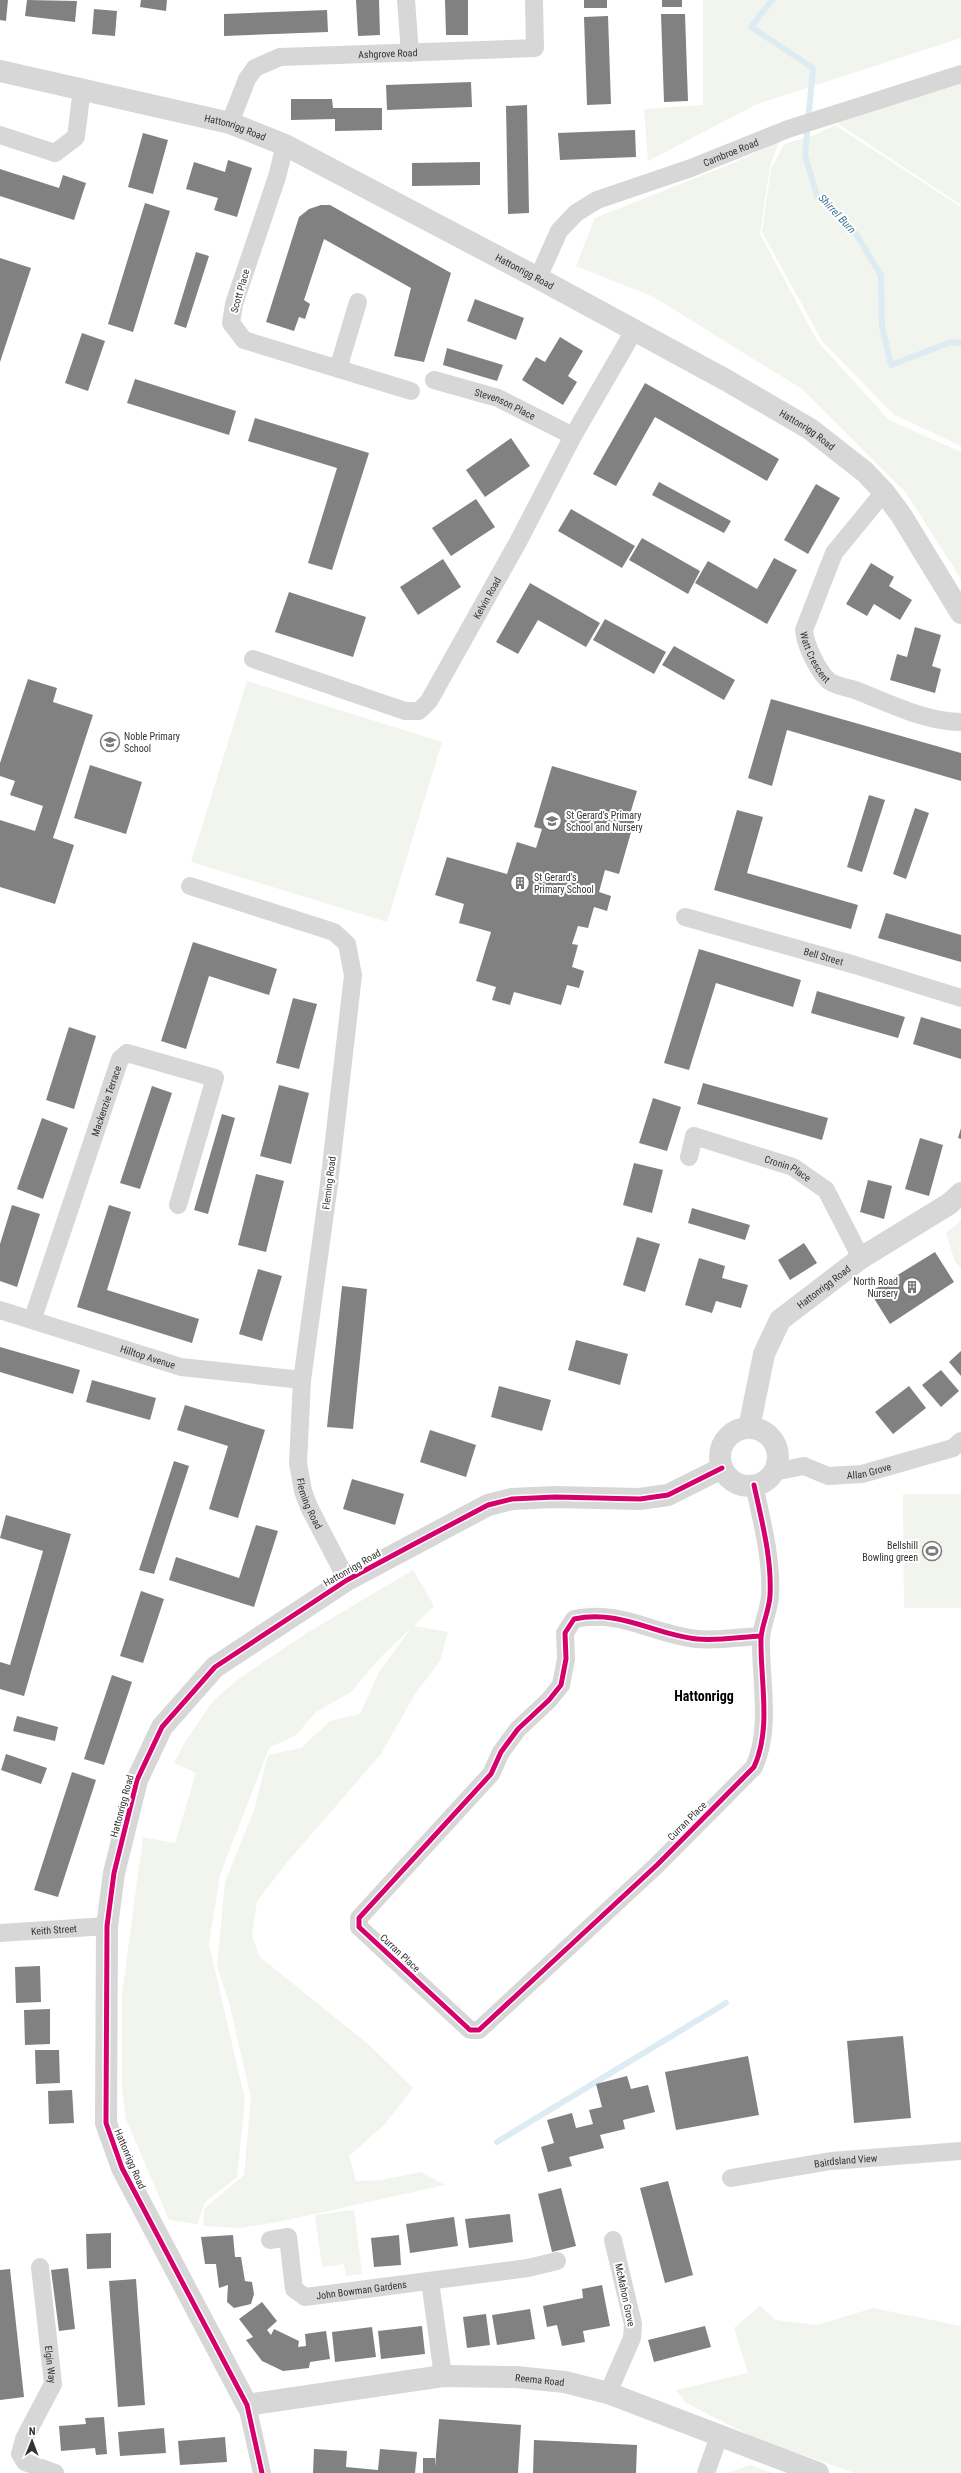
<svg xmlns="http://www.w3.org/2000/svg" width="961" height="2473" viewBox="0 0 961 2473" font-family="'Roboto Condensed',sans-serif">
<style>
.green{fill:#f1f5ed}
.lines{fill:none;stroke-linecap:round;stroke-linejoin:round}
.stream{stroke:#ddebf3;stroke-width:6}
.building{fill:#818181}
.minor{stroke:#d7d7d7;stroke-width:18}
.tertiary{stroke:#d7d7d7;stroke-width:22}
.cycleway-casing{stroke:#fff;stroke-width:8}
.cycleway{stroke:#d6006c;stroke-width:5}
.labels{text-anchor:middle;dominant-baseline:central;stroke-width:4;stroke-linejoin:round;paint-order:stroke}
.street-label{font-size:10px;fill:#333;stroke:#fff}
.poi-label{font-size:10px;fill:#333;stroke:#fff;text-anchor:start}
.water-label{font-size:11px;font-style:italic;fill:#3f7597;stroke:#fff}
.district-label{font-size:14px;font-weight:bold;fill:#000;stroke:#fff}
</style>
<rect width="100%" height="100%" fill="#fff"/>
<path class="green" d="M 703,0 L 961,0 L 961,38 L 757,104 L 648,161 L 644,109 L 703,105 Z
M 961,81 L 961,205 L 837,123 Z
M 835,125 L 961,207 L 961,446 L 893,414 L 822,341 L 762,232 L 771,169 L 784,144 L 815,135 Z
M 779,141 L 770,167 L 760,234 L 818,342 L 889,420 L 961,452 L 961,579 L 906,493 L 802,389 L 654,297 L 576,266 L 595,218 L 731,164 Z
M 247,681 L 442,742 L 387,922 L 191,862 Z
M 961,1221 L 961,1267 L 955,1262 L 946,1233 Z
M 903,1494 L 961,1494 L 961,1608 L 904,1608 Z
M 413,1570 L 434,1606 L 414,1626 L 448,1632 L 440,1661 L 415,1694 L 381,1754 L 289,1860 L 257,1901 L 252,1936 L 260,1957 L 368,2044 L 413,2088 L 384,2125 L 349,2156 L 356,2181 L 382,2180 L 421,2172 L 445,2185 L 278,2222 L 240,2228 L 203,2226 L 204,2209 L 244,2175 L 251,2098 L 229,2002 L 217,1966 L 225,1882 L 254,1810 L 268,1755 L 301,1748 L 330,1721 L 360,1714 L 379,1672 L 412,1627 L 377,1661 L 351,1692 L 316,1712 L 296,1735 L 269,1748 L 220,1875 L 209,1944 L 245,2100 L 237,2177 L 205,2202 L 197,2224 L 169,2220 L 126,2119 L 122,2090 L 122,1994 L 143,1837 L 175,1843 L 196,1773 L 174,1763 L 185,1742 L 213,1701 L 237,1680 L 307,1633 Z
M 354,2210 L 362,2274 L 346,2276 L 344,2264 L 322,2267 L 315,2215 Z
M 760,2306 L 776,2320 L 817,2325 L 873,2308 L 961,2326 L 961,2473 L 855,2473 L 761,2441 L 686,2403 L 676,2390 L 748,2373 L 734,2328 Z
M 750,2465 L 772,2473 L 728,2473 Z"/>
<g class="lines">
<path class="stream" d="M 772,0 L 751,27 L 813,68 L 805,155 L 817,196 L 854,231 L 881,275 L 882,326 L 891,365 L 951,342 L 961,343
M 497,2142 L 726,2003"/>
</g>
<path class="building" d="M 0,0 L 8,0 L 6,21 L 0,20 Z
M 27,0 L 77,1 L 75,22 L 25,16 Z
M 141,0 L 167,0 L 166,11 L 140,7 Z
M 356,0 L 379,0 L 380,35 L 358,36 Z
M 445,0 L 468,0 L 468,35 L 446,35 Z
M 584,0 L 607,0 L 607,8 L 584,8 Z
M 662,0 L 682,0 L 682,7 L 662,7 Z
M 94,9 L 117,11 L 115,36 L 92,34 Z
M 327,10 L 328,32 L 224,36 L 224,14 Z
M 661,14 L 685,14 L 688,101 L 664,102 Z
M 608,16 L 611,104 L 587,105 L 584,17 Z
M 471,82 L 472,107 L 387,110 L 386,85 Z
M 291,99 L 332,99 L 333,108 L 382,108 L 382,130 L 335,131 L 335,119 L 291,120 Z
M 527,105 L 529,213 L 508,214 L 506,106 Z
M 635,130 L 636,157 L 560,160 L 558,133 Z
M 143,133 L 168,140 L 153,194 L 128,187 Z
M 228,160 L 252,168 L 237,217 L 214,210 L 218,198 L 186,189 L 194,162 L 225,172 Z
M 480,162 L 480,185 L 412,186 L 412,163 Z
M 0,169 L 59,188 L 63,175 L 86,183 L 74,220 L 0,196 Z
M 145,203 L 170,211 L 133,332 L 108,324 Z
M 321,205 L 330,205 L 451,273 L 424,362 L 394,356 L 411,288 L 324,239 L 304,300 L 310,304 L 305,319 L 299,317 L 294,331 L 266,322 L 299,217 L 309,209 Z
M 196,252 L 209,256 L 186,328 L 174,324 Z
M 0,258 L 31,268 L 0,362 Z
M 475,299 L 524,318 L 516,340 L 467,321 Z
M 82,333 L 105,341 L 88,391 L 65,383 Z
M 560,337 L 583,351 L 568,376 L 577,382 L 563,405 L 522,380 L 536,357 L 545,362 Z
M 447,348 L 503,365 L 497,381 L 443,365 Z
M 135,379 L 236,411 L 229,435 L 127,403 Z
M 645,383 L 779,459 L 767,481 L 655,417 L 616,486 L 593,474 Z
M 255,418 L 369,453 L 332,570 L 308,563 L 337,468 L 248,441 Z
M 511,438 L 530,466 L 485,497 L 466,470 Z
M 659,482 L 731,521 L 724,533 L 652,495 Z
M 816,484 L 840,498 L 808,554 L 784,540 Z
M 476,499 L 495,527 L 451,556 L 432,528 Z
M 571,509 L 635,546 L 622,568 L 558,531 Z
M 642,538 L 700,571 L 688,594 L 629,560 Z
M 774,558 L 797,570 L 767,624 L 695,583 L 708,561 L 757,589 Z
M 443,559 L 461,587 L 418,615 L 400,587 Z
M 871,563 L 894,577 L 889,586 L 912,600 L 900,620 L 874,604 L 867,616 L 846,604 Z
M 530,583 L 600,623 L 586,647 L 538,620 L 518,654 L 496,642 Z
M 289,592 L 366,617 L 353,657 L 275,632 Z
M 605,619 L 666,652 L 654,674 L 593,640 Z
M 915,627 L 941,635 L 932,666 L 941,669 L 935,693 L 890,680 L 897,654 L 907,657 Z
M 674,646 L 735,680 L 724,700 L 662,665 Z
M 28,679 L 57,688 L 53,702 L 93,715 L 53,838 L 74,845 L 55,904 L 0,887 L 0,820 L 35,831 L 43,806 L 10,795 L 15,781 L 0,776 L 0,763 Z
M 771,699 L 961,753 L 961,781 L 787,730 L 772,786 L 748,778 Z
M 90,765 L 142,782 L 126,834 L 74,818 Z
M 552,766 L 637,791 L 630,814 L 636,815 L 619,874 L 605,870 L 599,892 L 611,896 L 607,911 L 594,907 L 588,928 L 578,926 L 572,944 L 578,945 L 572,967 L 584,971 L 579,988 L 567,985 L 561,1005 L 514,992 L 510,1005 L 492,1000 L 496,987 L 476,981 L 491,932 L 459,923 L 464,904 L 435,895 L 447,857 L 507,874 L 517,842 L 536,848 L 542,829 L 534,827 Z
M 869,795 L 885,800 L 862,872 L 847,867 Z
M 915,808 L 929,813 L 906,879 L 893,874 Z
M 737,810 L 763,817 L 747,873 L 858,905 L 851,929 L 714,890 Z
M 886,913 L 961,935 L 961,962 L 878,938 Z
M 193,942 L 277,969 L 269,995 L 209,976 L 186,1049 L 161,1041 Z
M 699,949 L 801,980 L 793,1007 L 716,983 L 689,1070 L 664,1063 Z
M 817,991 L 905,1017 L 898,1038 L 811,1013 Z
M 293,998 L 317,1004 L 299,1069 L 276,1063 Z
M 921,1017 L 961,1029 L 961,1059 L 913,1044 Z
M 69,1027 L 96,1036 L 74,1109 L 46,1100 Z
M 703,1083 L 828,1118 L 822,1140 L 697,1104 Z
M 279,1085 L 309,1093 L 291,1164 L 260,1156 Z
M 152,1086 L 172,1093 L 140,1189 L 120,1183 Z
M 653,1098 L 681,1107 L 667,1151 L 639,1143 Z
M 222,1114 L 235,1118 L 208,1214 L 194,1210 Z
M 42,1118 L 68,1128 L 43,1199 L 17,1189 Z
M 961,1128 L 961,1139 L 958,1138 Z
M 920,1138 L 943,1145 L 929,1196 L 905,1189 Z
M 634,1163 L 663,1170 L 652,1213 L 623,1205 Z
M 256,1174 L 284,1181 L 266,1252 L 238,1245 Z
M 868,1180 L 892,1186 L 884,1219 L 860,1212 Z
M 12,1205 L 40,1214 L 17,1287 L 0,1281 L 0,1244 Z
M 109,1205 L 131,1212 L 107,1290 L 199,1319 L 192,1343 L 77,1307 Z
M 692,1208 L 750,1225 L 745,1240 L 688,1223 Z
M 637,1237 L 660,1244 L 645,1292 L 623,1285 Z
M 804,1243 L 817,1263 L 790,1280 L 778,1260 Z
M 935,1252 L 954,1282 L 890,1324 L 870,1292 Z
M 699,1258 L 725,1266 L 722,1278 L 748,1285 L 741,1308 L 716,1301 L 712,1313 L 685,1305 Z
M 258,1269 L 282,1276 L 262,1341 L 239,1334 Z
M 342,1286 L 367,1289 L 353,1429 L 327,1427 Z
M 576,1340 L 628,1354 L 620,1385 L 568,1370 Z
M 0,1347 L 80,1370 L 73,1394 L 0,1372 Z
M 961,1351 L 961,1376 L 949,1362 Z
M 941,1370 L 959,1391 L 941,1407 L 922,1385 Z
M 92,1380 L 156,1398 L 150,1420 L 86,1402 Z
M 499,1386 L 551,1400 L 542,1431 L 491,1417 Z
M 909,1386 L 926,1408 L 893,1434 L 875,1412 Z
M 185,1405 L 265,1430 L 238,1518 L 209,1509 L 228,1446 L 177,1430 Z
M 430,1430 L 476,1445 L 466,1477 L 420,1462 Z
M 174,1461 L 189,1466 L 154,1574 L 139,1570 Z
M 352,1479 L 404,1494 L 395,1525 L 343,1509 Z
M 6,1515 L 71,1534 L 24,1696 L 0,1689 L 0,1662 L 10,1665 L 43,1551 L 0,1538 Z
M 256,1525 L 278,1531 L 254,1607 L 169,1580 L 176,1557 L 239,1578 Z
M 141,1591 L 164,1599 L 143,1663 L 120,1656 Z
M 112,1675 L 132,1682 L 104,1765 L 84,1759 Z
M 17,1716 L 58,1727 L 55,1741 L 13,1731 Z
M 6,1754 L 47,1768 L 41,1784 L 1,1770 Z
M 72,1772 L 96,1780 L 58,1897 L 34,1890 Z
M 40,1966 L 41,2002 L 16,2003 L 15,1967 Z
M 50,2009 L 50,2044 L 25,2045 L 24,2010 Z
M 903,2036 L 911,2118 L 854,2123 L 847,2041 Z
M 35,2050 L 59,2050 L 60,2083 L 36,2084 Z
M 748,2056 L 759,2115 L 676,2130 L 665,2072 Z
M 627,2076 L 631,2089 L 648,2085 L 655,2112 L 623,2120 L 625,2129 L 600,2135 L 604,2148 L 569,2157 L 572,2166 L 548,2172 L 541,2147 L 554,2143 L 547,2120 L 572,2113 L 576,2128 L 593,2124 L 589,2110 L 602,2107 L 596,2084 Z
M 72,2090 L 74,2123 L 49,2124 L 48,2091 Z
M 668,2181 L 693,2275 L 665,2283 L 640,2188 Z
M 561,2188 L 576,2246 L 552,2252 L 538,2194 Z
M 510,2214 L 513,2242 L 469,2248 L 465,2219 Z
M 454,2217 L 458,2246 L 410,2253 L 406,2224 Z
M 111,2233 L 111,2268 L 87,2269 L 86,2234 Z
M 233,2235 L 235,2257 L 241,2257 L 245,2281 L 252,2282 L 254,2294 L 251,2304 L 234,2308 L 227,2302 L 228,2285 L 219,2288 L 216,2264 L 205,2264 L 201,2237 Z
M 399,2235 L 401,2265 L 374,2267 L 371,2238 Z
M 68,2268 L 75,2329 L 59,2331 L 51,2270 Z
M 10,2269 L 24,2397 L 0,2400 L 0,2270 Z
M 136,2279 L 145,2405 L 118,2407 L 109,2281 Z
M 602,2285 L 610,2326 L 583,2331 L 585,2342 L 562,2346 L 557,2325 L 547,2327 L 543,2306 L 583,2298 L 582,2289 Z
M 262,2302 L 277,2321 L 267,2330 L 271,2335 L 274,2329 L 299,2341 L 298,2347 L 306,2346 L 305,2334 L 326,2331 L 330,2359 L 310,2362 L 309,2368 L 283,2371 L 262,2361 L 246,2340 L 253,2337 L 239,2319 Z
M 530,2309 L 535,2339 L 497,2345 L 492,2315 Z
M 486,2314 L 490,2345 L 467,2348 L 463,2317 Z
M 422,2326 L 425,2354 L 381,2359 L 378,2331 Z
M 705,2326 L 711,2347 L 654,2362 L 648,2340 Z
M 372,2327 L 376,2357 L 335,2362 L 332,2332 Z
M 104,2417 L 107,2454 L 96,2455 L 95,2448 L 61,2451 L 59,2426 L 86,2424 L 85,2418 Z
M 439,2419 L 521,2425 L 518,2473 L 423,2473 L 423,2458 L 435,2458 L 435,2467 Z
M 164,2428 L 166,2453 L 120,2456 L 118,2432 Z
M 225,2437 L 227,2462 L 180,2465 L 178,2441 Z
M 534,2440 L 637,2445 L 636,2473 L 533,2473 Z
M 314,2449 L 347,2451 L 346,2467 L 378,2470 L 380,2449 L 417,2452 L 415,2473 L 313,2473 Z"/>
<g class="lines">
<g class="minor">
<path d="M 406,0 L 410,53"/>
<path id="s1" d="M 230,123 L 247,79 L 255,68 L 280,57 L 535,48 L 534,0"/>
<path d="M 0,135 L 55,153 L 76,137 L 82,88"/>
<path d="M 285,145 L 277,177 L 234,304 L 231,323 L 244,340 L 411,391"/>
<path id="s2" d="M 538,278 L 559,231 L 576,213 L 597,200 L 691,168 L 788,129 L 961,74"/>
<path d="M 338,369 L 358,302"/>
<path id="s3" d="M 434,380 L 498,398 L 573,436"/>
<path id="s4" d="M 884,492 L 834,553 L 804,630 C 805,644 818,672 829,681 C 836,686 848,688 855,690 C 889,703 925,722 961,722"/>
<path id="s5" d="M 253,659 L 405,711 L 419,711 L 429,701 L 518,542 L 573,436 L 635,329"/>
<path id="s6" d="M 190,886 L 334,932 L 347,944 L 353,975 L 329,1184 L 302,1380 L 298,1463 L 303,1491 L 309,1507 L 347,1580"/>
<path id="s7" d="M 685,917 L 855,965 L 961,998"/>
<path id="s8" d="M 689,1157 L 694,1136 L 793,1167 L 826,1190 L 861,1258"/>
<path id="s9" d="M 0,1310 L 181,1367 L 302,1380"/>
<path id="s10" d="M 33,1318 L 120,1059 L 127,1053 L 215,1078 L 178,1205"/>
<path id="s11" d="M 773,1472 L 804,1466 L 828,1476 L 862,1474 L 953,1448 L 961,1441"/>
<path d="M 754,1485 C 762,1522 772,1559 770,1596 C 769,1611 762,1624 761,1638 C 760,1680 772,1728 754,1767 L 657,1865 L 479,2030 L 470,2030 L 359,1927 L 359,1918 L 491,1774 L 501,1752 L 518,1729 L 549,1700 L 561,1685 L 566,1659 L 565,1633 L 574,1619 C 619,1609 653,1634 697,1639 C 717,1641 741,1637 761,1636"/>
<path id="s12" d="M 0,1933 L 107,1926"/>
<path id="s13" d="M 731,2178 L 831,2161 L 961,2151"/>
<path id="s14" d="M 270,2240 L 288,2237 L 294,2289 L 305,2297 L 528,2268 L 557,2261"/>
<path id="s15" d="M 40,2267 L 53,2384 L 24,2439 L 20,2454 L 25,2462 L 55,2473"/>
<path d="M 430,2281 L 443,2376"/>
<path d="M 608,2393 L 632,2338 L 633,2324 L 613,2240"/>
<path d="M 247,2405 L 262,2473"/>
<path d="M 706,2473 L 719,2436"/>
</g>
<g class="tertiary">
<path id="s16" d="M 0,71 L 230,123 L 285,145 L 538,278 L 726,380 L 810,429 L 865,472 L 884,492 L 901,515 L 961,613"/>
<path id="s17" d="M 749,1428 L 764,1354 L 780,1320 L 861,1258 L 949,1204 L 961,1193"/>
<circle cx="749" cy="1457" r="29"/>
<path id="s18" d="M 722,1468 L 668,1495 L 640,1499 L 555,1497 L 512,1499 L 488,1505 L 347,1580 L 215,1667 L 162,1727 L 137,1780 L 114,1873 L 107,1926 L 106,2123 L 122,2168 L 247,2405 L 443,2376 L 516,2377 L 565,2382 L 608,2393 L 818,2473"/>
</g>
<g class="cycleway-casing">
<path id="cycleway" d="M 754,1485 C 762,1522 772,1559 770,1596 C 769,1611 762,1624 761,1638 C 760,1680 772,1728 754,1767 L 657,1865 L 479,2030 L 470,2030 L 359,1927 L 359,1918 L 491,1774 L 501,1752 L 518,1729 L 549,1700 L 561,1685 L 566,1659 L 565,1633 L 574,1619 C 619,1609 653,1634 697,1639 C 717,1641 741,1637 761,1636
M 262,2473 L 247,2405 L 122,2168 L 106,2123 L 107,1926 L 114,1873 L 137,1780 L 162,1727 L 215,1667 L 347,1580 L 416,1543 L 488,1505 L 512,1499 L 555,1497 L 640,1499 L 668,1495 L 722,1468"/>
</g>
<use href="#cycleway" class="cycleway"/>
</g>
<defs>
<g id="school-ring" transform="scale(1)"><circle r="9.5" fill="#fff" stroke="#7a7a7a" stroke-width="1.5"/><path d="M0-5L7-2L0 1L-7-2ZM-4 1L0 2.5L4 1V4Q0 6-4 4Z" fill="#7a7a7a"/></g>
<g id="building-ring" transform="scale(1)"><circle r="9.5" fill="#fff" stroke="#7a7a7a" stroke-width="1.5"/><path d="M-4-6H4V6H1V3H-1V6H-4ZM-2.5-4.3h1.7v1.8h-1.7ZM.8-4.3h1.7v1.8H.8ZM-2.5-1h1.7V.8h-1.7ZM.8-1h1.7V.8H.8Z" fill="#7a7a7a"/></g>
<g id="stadium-ring" transform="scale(1)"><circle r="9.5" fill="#fff" stroke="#7a7a7a" stroke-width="1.5"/><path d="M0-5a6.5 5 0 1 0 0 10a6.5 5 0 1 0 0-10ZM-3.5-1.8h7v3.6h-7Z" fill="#7a7a7a"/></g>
</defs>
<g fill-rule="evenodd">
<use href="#school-ring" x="110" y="742"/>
<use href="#school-ring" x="552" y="821"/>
<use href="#building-ring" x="520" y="883"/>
<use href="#building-ring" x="912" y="1287"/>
<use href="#stadium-ring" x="932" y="1551"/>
</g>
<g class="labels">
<g class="street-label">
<text stroke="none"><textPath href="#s1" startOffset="196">Ashgrove Road</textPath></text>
<text stroke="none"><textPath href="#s16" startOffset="242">Hattonrigg Road</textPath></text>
<text stroke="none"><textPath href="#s2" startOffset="243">Carnbroe Road</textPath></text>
<text stroke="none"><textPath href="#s16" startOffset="566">Hattonrigg Road</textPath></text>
<text transform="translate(240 291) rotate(-74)">Scott Place</text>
<text stroke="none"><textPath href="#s3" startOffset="75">Stevenson Place</textPath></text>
<text stroke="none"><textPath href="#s16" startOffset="890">Hattonrigg Road</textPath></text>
<text stroke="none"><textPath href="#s5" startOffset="307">Kelvin Road</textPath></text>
<text stroke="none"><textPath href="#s4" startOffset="191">Watt Crescent</textPath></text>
<text stroke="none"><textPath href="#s7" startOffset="144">Bell Street</textPath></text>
<text stroke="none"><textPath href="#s10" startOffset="229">Mackenzie Terrace</textPath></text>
<text stroke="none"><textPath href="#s8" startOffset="121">Cronin Place</textPath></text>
<text transform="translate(329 1183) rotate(-83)">Fleming Road</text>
<text stroke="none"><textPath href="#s17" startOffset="168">Hattonrigg Road</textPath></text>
<text stroke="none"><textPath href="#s9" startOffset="155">Hilltop Avenue</textPath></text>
<text stroke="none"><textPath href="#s11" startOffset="99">Allan Grove</textPath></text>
<text stroke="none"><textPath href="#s6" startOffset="734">Fleming Road</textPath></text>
<text transform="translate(352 1568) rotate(-30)">Hattonrigg Road</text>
<text transform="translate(122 1806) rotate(-75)">Hattonrigg Road</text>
<text transform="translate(687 1821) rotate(-45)">Curran Place</text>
<text stroke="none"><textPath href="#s12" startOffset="54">Keith Street</textPath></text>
<text transform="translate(400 1953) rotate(43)">Curran Place</text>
<text transform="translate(130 2159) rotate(67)">Hattonrigg Road</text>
<text stroke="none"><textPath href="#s13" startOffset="116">Bairdsland View</textPath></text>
<text stroke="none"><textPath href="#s14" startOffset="141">John Bowman Gardens</textPath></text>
<text transform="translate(625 2295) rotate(78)">McMahon Grove</text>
<text stroke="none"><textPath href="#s15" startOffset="98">Elgin Way</textPath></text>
<text stroke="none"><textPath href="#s18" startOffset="1655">Reema Road</textPath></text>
</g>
<g class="poi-label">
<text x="124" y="736">Noble Primary<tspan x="124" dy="12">School</tspan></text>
<text x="566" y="815">St Gerard's Primary<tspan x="566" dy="12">School and Nursery</tspan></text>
<text x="534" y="877">St Gerard's<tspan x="534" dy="12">Primary School</tspan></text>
<text x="898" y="1281" text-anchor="end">North Road<tspan x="898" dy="12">Nursery</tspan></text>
<text x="918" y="1545" text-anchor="end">Bellshill<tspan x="918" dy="12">Bowling green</tspan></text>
</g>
<g class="water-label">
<text transform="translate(837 214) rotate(47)">Shirrel Burn</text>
</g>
<g class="district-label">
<text x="704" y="1696">Hattonrigg</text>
</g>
</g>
<g transform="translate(32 2441) rotate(1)" stroke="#ffffff" stroke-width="3" paint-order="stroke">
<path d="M0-3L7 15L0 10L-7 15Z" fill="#333333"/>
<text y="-6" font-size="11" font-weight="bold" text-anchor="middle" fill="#333333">N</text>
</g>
</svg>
